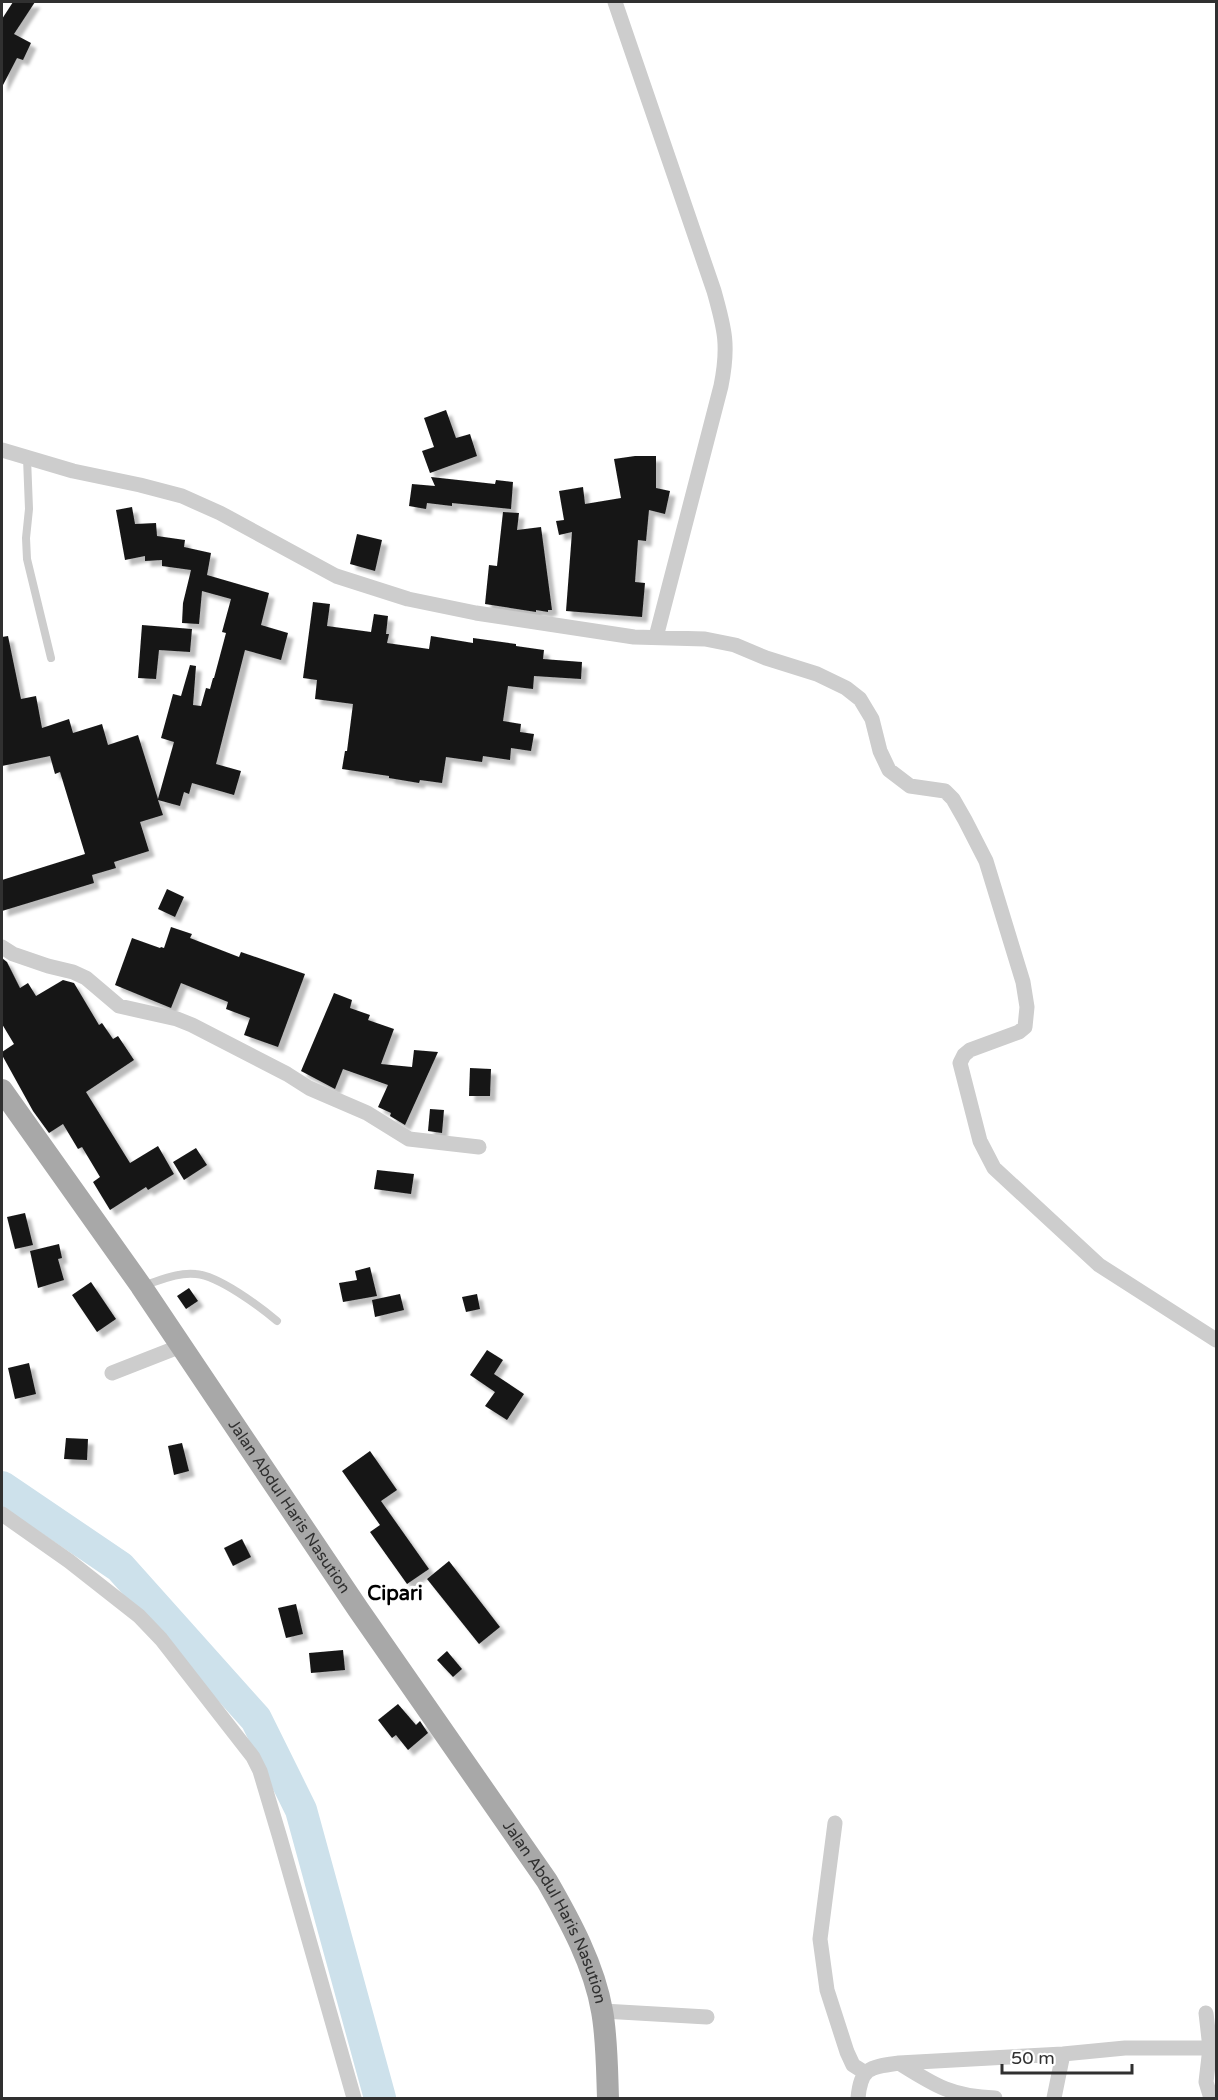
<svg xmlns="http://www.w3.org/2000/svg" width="1218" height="2100" viewBox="0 0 1218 2100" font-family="'Varela Round',sans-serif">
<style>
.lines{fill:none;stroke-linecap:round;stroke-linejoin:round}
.river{stroke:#cde1eb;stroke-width:32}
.building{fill:#171717;filter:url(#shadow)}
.lane{stroke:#cdcdcd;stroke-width:8}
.street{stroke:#cdcdcd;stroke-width:15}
.primary{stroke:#a8a8a8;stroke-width:22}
.labels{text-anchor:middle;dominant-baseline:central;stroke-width:6;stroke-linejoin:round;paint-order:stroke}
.street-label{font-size:16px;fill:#303030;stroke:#fff}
.quarter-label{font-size:20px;font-weight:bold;fill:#000;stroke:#fff}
</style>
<defs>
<filter id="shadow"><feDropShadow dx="5.5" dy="5.5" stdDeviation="1.5" flood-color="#0004"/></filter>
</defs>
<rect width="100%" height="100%" fill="#fff"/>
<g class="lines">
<path class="river" d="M 2,1487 L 120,1567 L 256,1719 L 301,1810 L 380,2098"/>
</g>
<path class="building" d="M 13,2 L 35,2 L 14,34 L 31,43 L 23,60 L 17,58 L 2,87 L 2,19 Z
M 446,410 L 456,438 L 470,434 L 477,456 L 430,473 L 422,451 L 434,447 L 424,418 Z
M 635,456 L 656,456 L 656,488 L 670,491 L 665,514 L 649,510 L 646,541 L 638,540 L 635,582 L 645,583 L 642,617 L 566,611 L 572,532 L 559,535 L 556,521 L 564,520 L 559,491 L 583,487 L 585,504 L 621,498 L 614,459 Z
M 431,477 L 495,484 L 496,480 L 513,482 L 511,509 L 452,503 L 452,506 L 427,503 L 426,509 L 409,506 L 412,484 L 435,486 Z
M 132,507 L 135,524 L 156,523 L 157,536 L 185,540 L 184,547 L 211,553 L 207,575 L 269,593 L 261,625 L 288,633 L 281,660 L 245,650 L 216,764 L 241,771 L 234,795 L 192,783 L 189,794 L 184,792 L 180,806 L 158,800 L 163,815 L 140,822 L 149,851 L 114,862 L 116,868 L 92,875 L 94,883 L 2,911 L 2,880 L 85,854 L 60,772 L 55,774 L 50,756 L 2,766 L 2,637 L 8,636 L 21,699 L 36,696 L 42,728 L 69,719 L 73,733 L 102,724 L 108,745 L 138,735 L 158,799 L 174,742 L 161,738 L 173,694 L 181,696 L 190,665 L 196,666 L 193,705 L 201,706 L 206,688 L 210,689 L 213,678 L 214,678 L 226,633 L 222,632 L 231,599 L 202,591 L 199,624 L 182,623 L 183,603 L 191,570 L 162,566 L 162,560 L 145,561 L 145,556 L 125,560 L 116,510 Z
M 503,512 L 519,513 L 517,530 L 541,527 L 552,610 L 548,610 L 548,612 L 536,610 L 536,612 L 485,604 L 489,565 L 497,566 Z
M 357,534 L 382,540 L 375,571 L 350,564 Z
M 313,602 L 330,604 L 327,626 L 371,632 L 374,614 L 388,616 L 386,634 L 389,634 L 387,643 L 429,649 L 431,636 L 473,643 L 473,638 L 516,644 L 516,646 L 544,650 L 543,659 L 582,662 L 581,679 L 534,676 L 533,689 L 508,686 L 503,721 L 521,724 L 520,732 L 534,734 L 531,751 L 511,748 L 510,760 L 483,756 L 482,762 L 446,757 L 442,783 L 420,780 L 419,783 L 389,778 L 389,776 L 342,769 L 345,751 L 347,751 L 353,704 L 315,699 L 317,680 L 303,678 Z
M 142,625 L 192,629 L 190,652 L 159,650 L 156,679 L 138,678 Z
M 167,889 L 184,897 L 175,917 L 158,909 Z
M 171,927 L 192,934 L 190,938 L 239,957 L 241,952 L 305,974 L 278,1047 L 244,1035 L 250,1018 L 226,1009 L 228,1002 L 181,983 L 171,1008 L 115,985 L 132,938 L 160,948 L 161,947 L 164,948 Z
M 2,958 L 7,962 L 20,988 L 28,983 L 36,996 L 63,980 L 74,983 L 99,1025 L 102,1023 L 113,1039 L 118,1036 L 134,1060 L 86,1092 L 130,1163 L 158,1146 L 174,1174 L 148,1190 L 146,1187 L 110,1210 L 93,1182 L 100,1177 L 82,1147 L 78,1149 L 63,1124 L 49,1133 L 33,1111 L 2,1055 L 2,1052 L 14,1044 L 2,1024 Z
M 334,993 L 352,1000 L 350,1008 L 370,1015 L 368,1020 L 394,1029 L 381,1064 L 412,1067 L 414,1050 L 438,1052 L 405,1125 L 390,1116 L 391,1113 L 378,1107 L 388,1085 L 343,1069 L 335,1089 L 301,1071 Z
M 470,1068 L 491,1069 L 490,1096 L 469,1096 Z
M 430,1109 L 444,1110 L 442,1133 L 428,1131 Z
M 196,1148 L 207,1165 L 184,1180 L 173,1162 Z
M 377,1170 L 414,1174 L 411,1194 L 374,1189 Z
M 25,1213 L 33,1245 L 15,1249 L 7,1217 Z
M 59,1244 L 62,1258 L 58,1259 L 64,1280 L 38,1288 L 30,1251 Z
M 370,1267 L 377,1296 L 343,1302 L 339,1283 L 357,1280 L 355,1271 Z
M 91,1282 L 116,1319 L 97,1332 L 72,1295 Z
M 189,1288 L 198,1301 L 186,1309 L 177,1296 Z
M 400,1294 L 404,1310 L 375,1317 L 372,1300 Z
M 477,1294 L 480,1309 L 466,1312 L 462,1297 Z
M 487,1350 L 503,1360 L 494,1374 L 524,1394 L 507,1420 L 485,1406 L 495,1392 L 470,1375 Z
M 29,1363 L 36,1394 L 15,1399 L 8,1368 Z
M 66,1438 L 88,1439 L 87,1460 L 64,1459 Z
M 182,1443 L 189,1471 L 174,1475 L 168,1446 Z
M 370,1451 L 397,1490 L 381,1501 L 429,1569 L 407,1584 L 370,1532 L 380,1525 L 342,1471 Z
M 242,1539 L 251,1557 L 233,1566 L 224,1548 Z
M 449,1561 L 500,1627 L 479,1644 L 427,1579 Z
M 296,1604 L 303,1634 L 286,1638 L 278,1608 Z
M 343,1650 L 345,1670 L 311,1673 L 309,1653 Z
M 447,1651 L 462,1669 L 453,1677 L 437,1660 Z
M 398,1704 L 416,1725 L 420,1721 L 428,1733 L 408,1750 L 396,1735 L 392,1738 L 378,1720 Z"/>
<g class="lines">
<path class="lane" d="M 27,458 L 29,509 L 26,538 L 27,559 L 51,658
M 145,1285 C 161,1280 178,1272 196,1274 C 219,1276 259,1306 277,1321"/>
<path class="street" d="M 615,2 L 714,291 C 725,330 729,346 721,386 L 656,637
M 2,450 L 73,471 L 140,485 L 182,496 L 220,513 L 336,576 L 408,599 L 476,613 L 634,637 L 705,639 L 735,645 L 766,658 L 817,674 L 846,688 L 860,699 L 872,719 L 880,751 L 889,770 L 910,786 L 945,791 L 953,799 L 965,820 L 986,861 L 1023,982 L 1027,1007 L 1025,1027 L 1019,1032 L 970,1050 L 964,1055 L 960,1063 L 980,1141 L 994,1168 L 1099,1265 L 1216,1340
M 2,947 L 13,954 L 48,966 L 73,972 L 86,978 L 119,1006 L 177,1019 L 192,1025 L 287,1074 L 309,1088 L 367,1113 L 409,1139 L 479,1147
M 112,1373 L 181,1346
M 2,1514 L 69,1561 L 139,1616 L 161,1639 L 253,1757 L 260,1771 L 280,1838 L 354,2098
M 835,1823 L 820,1939 L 827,1990 L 847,2052 L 853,2065 L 864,2072
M 603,2011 L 707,2017
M 1206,2013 L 1210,2048
M 899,2063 C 934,2085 952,2097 995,2098
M 858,2098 C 861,2067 870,2067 899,2063 L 1063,2054 L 1125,2048 L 1210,2048 L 1206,2082 L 1210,2095 L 1216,2096
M 1054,2098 L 1063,2054"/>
<path class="primary" id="s1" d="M 2,1090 L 141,1286 L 358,1609 L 547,1881 C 570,1921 594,1965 602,2011 C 607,2038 607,2071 608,2098"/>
</g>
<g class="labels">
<g class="street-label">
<text stroke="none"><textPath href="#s1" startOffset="506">Jalan Abdul Haris Nasution</textPath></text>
<text stroke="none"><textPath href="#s1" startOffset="992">Jalan Abdul Haris Nasution</textPath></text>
</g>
<g class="quarter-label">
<text x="395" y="1594">Cipari</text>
</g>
</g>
<rect width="1218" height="2100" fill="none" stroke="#303030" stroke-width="6"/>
<path d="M1002 2064v9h130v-9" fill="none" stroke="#303030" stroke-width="3"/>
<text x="1011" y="2064" font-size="18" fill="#303030" stroke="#ffffff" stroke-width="4.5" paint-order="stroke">50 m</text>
</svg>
